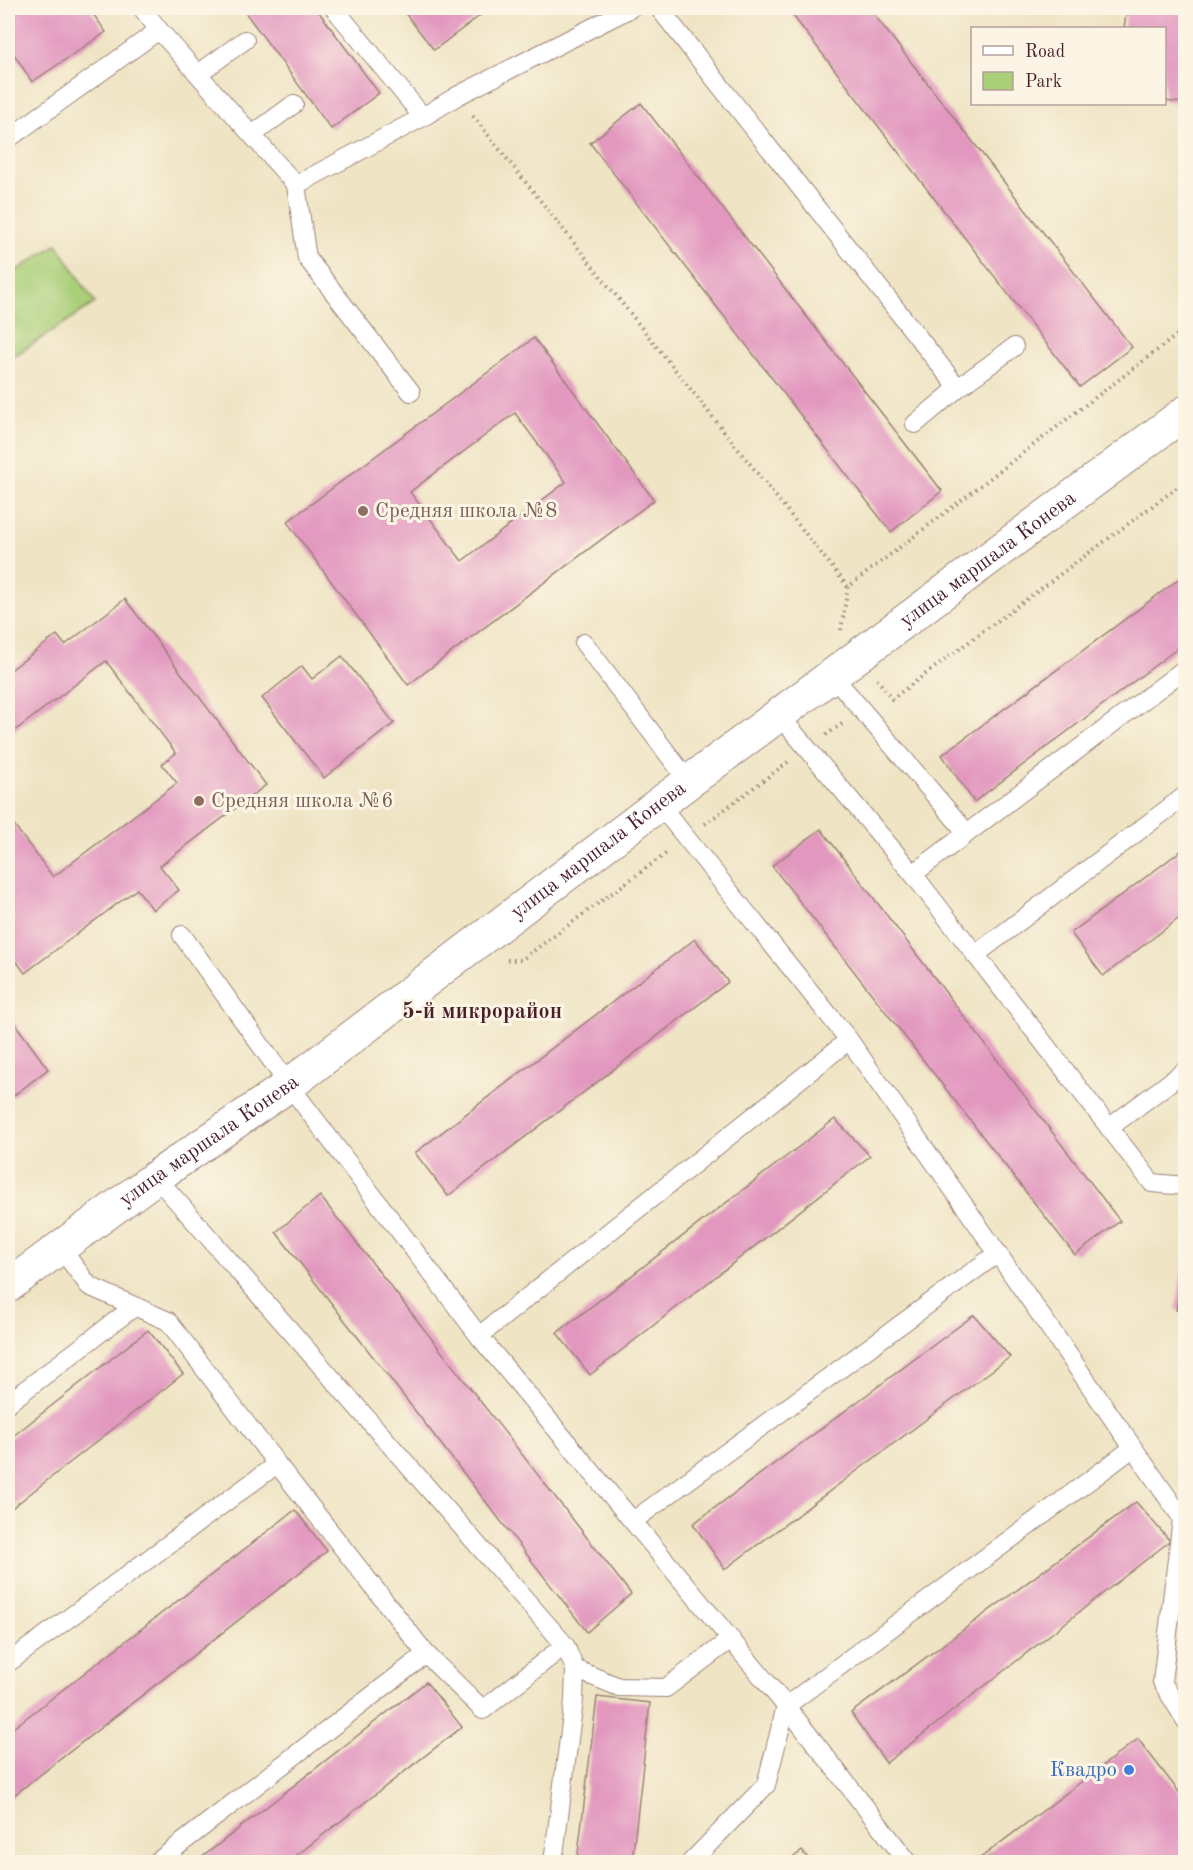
<svg xmlns="http://www.w3.org/2000/svg" width="1193" height="1870" viewBox="0 0 1193 1870" font-family="'Old Standard TT',serif">
<style>
.green{fill:#aacf79;stroke:#7a7752;stroke-width:1.5}
.building{fill:#e297bf;fill-rule:evenodd}
.lines{fill:none;stroke-linecap:round;stroke-linejoin:round}
.service-casing{stroke:#9c8278;stroke-width:20}
.minor-casing{stroke:#9c8278;stroke-width:35}
.path{stroke:#9c8278;stroke-width:4;stroke-dasharray:1.5 4.5;stroke-linecap:butt}
.service{stroke:#fff;stroke-width:18}
.minor{stroke:#fff;stroke-width:33}
.education-dot{fill:#8d6e63;stroke:#fcf5e5;stroke-width:2}
.shop-dot{fill:#3f7fe0;stroke:#fcf5e5;stroke-width:2}
.labels{text-anchor:middle;dominant-baseline:central;stroke-width:6;stroke-linejoin:round;paint-order:stroke}
.education-label{font-size:21px;fill:#785e54;stroke:#fcf5e5;text-anchor:start}
.street-label{font-size:21px;fill:#4a1f2b;stroke:#fcf5e5}
.shop-label{font-size:21px;fill:#366cbe;stroke:#fcf5e5;text-anchor:end}
.neighbourhood-label{font-size:22px;font-weight:bold;fill:#4a1f2b;stroke:#fcf5e5}
</style>
<rect width="100%" height="100%" fill="#fcf5e5"/>
<filter id="ink" filterUnits="userSpaceOnUse"><feTurbulence type="fractalNoise" baseFrequency=".0167" numOctaves="2"/><feDisplacementMap in="SourceGraphic" scale="12" xChannelSelector="R" yChannelSelector="G"/><feConvolveMatrix kernelMatrix="1 2 1 2 8 2 1 2 1" color-interpolation-filters="sRGB"/></filter>
<filter id="wash" filterUnits="userSpaceOnUse"><feTurbulence type="fractalNoise" baseFrequency=".008" numOctaves="4" result="noise"/><feDisplacementMap in="SourceGraphic" scale="24" xChannelSelector="R" yChannelSelector="G"/><feGaussianBlur stdDeviation="1.35" result="paint"/><feColorMatrix in="noise" values="0 0 0 0 0 0 0 0 0 0 0 0 0 0 0 0 0 1.4 0 .05"/><feComposite in="paint" operator="in"/></filter>
<g filter="url(#wash)">
<rect width="100%" height="100%" fill="#efe4c4"/>
<path class="green" d="M 57,244 L 95,303 L 8,360 L 8,276 Z"/>
<g id="blocks">
<path class="building" d="M 8,8 L 89,8 L 106,32 L 32,82 L 8,45 Z
M 242,8 L 316,8 L 379,93 L 331,129 Z
M 401,8 L 490,8 L 434,50 Z
M 787,8 L 869,8 L 1132,347 L 1080,387 Z
M 1127,8 L 1186,8 L 1186,103 L 1164,101 L 1164,28 L 1124,28 Z
M 641,103 L 942,491 L 891,532 L 590,143 Z
M 534,338 L 654,500 L 408,685 L 287,522 ZM 515,413 L 566,482 L 462,561 L 410,492 Z
M 1186,574 L 1186,642 L 974,802 L 942,755 Z
M 125,599 L 266,785 L 160,866 L 179,890 L 153,910 L 137,889 L 25,973 L 17,962 L 8,969 L 8,817 L 53,877 L 177,783 L 162,764 L 176,753 L 106,661 L 8,736 L 8,672 L 57,635 L 65,645 Z
M 342,656 L 394,723 L 324,778 L 262,698 L 302,666 L 312,679 Z
M 821,829 L 1120,1221 L 1075,1255 L 772,866 Z
M 1186,847 L 1186,913 L 1103,976 L 1071,933 Z
M 695,939 L 728,982 L 448,1196 L 415,1153 Z
M 8,1014 L 48,1069 L 8,1100 Z
M 835,1119 L 870,1156 L 590,1375 L 557,1333 Z
M 320,1196 L 631,1594 L 587,1632 L 276,1232 Z
M 1184,1260 L 1186,1260 L 1186,1311 L 1176,1310 Z
M 974,1315 L 1010,1357 L 725,1569 L 693,1524 Z
M 148,1330 L 183,1374 L 8,1511 L 8,1440 Z
M 1136,1502 L 1170,1541 L 886,1763 L 851,1713 Z
M 295,1510 L 327,1551 L 8,1800 L 8,1732 Z
M 426,1682 L 462,1727 L 288,1862 L 196,1862 Z
M 597,1697 L 650,1703 L 632,1862 L 577,1862 Z
M 1138,1739 L 1186,1801 L 1186,1862 L 975,1862 Z
M 802,1851 L 811,1862 L 787,1862 Z"/>
</g>
</g>
<g filter="url(#ink)">
<use href="#blocks" fill-opacity="0" stroke="#9c8278" stroke-width="1.5"/>
<g class="lines">
<g class="service-casing">
<path id="service" d="M 142,8 L 159,30 L 296,185 L 423,117 L 457,96 L 631,8
M 334,8 L 423,117
M 659,8 L 958,388
M 198,74 L 245,40
M 252,135 L 294,104
M 8,139 L 159,30
M 296,185 L 307,258 L 411,392
M 915,424 L 958,388 L 1014,347
M 584,643 L 689,782
M 832,675 L 967,833
M 780,716 L 913,874 L 1152,1183 L 1186,1186
M 659,804 L 849,1040 L 1182,1518 L 1162,1682 L 1186,1721
M 913,874 L 1186,668
M 182,935 L 289,1085 L 479,1336 L 786,1706 L 908,1862
M 975,955 L 1186,795
M 1109,1128 L 1186,1070
M 156,1177 L 565,1645 L 483,1710 L 426,1654 L 157,1862
M 479,1336 L 849,1040
M 8,1403 L 134,1307
M 277,1464 L 426,1654
M 633,1521 L 998,1253
M 8,1663 L 277,1464 L 168,1321 L 89,1286 L 60,1247
M 575,1669 L 619,1687 L 666,1688 L 731,1639
M 553,1862 L 574,1700 L 575,1669 L 565,1645
M 691,1862 L 766,1785 L 786,1706 L 1133,1448"/>
</g>
<g class="minor-casing">
<g id="minor">
<path id="s1" d="M 8,1286 L 156,1177 L 289,1085 L 659,804 L 1186,412"/>
</g>
</g>
<path class="path" d="M 473,116 L 848,587
M 841,630 L 848,587 L 1177,335 L 1186,323
M 877,679 L 892,699 L 1186,481
M 826,735 L 842,724
M 705,824 L 788,762
M 507,960 L 521,960 L 668,852"/>
<use href="#service" class="service"/>
<use href="#minor" class="minor"/>
</g>
</g>
<g class="education-dot">
<circle cx="363" cy="511" r="6"/>
<circle cx="199" cy="801" r="6"/>
</g>
<circle class="shop-dot" cx="1129" cy="1770" r="6"/>
<g class="labels">
<g class="education-label">
<text x="375" y="511">Средняя школа №8</text>
<text x="211" y="801">Средняя школа №6</text>
</g>
<g class="street-label">
<text stroke="none"><textPath href="#s1" startOffset="1220">улица маршала Конева</textPath></text>
<text stroke="none"><textPath href="#s1" startOffset="734">улица маршала Конева</textPath></text>
<text stroke="none"><textPath href="#s1" startOffset="248">улица маршала Конева</textPath></text>
</g>
<g class="shop-label">
<text x="1117" y="1770">Квадро</text>
</g>
<g class="neighbourhood-label">
<text x="482" y="1012">5-й микрорайон</text>
</g>
</g>
<rect width="1193" height="1870" fill="none" stroke="#fcf5e5" stroke-width="30"/>
<rect x="971" y="27" width="195" height="78" fill="#fcf5e5" stroke="#b59f9b" stroke-width="1.5"/>
<rect x="983" y="46" width="30" height="9" fill="#ffffff" stroke="#b59f9b" stroke-width="1.5"/>
<text x="1025" y="57" font-size="18" fill="#4a1f2b">Road</text>
<rect x="983" y="72" width="30" height="18" fill="#aacf79" stroke="#b59f9b" stroke-width="1.5"/>
<text x="1025" y="87" font-size="18" fill="#4a1f2b">Park</text>
</svg>
